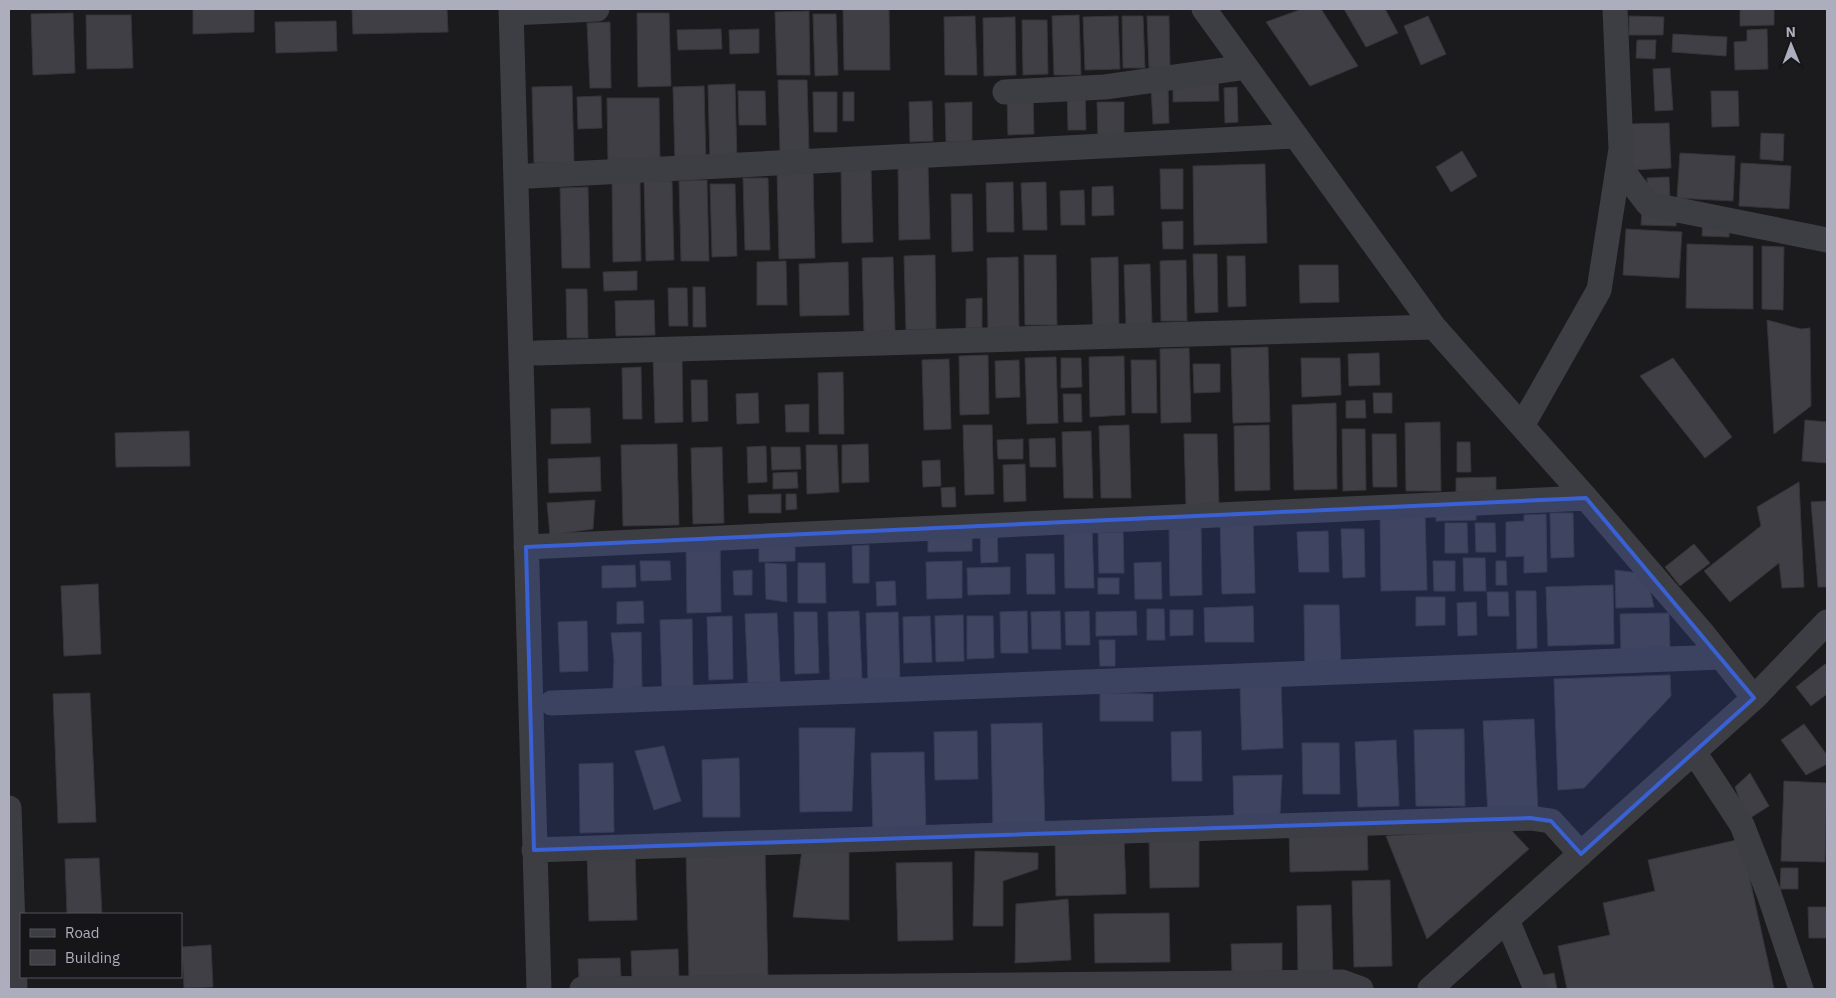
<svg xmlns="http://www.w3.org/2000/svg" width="1836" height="998" viewBox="0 0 1836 998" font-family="'IBM Plex Sans',sans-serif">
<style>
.building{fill:#403f45;stroke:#353439}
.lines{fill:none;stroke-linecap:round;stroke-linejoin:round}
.minor{stroke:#3d3d44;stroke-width:25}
.marked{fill:#3a61d3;fill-opacity:0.2;stroke:#3a61d3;stroke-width:4;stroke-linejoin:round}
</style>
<rect width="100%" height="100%" fill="#1b1a1d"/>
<path class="building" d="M 193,9 L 254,9 L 254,32 L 193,34 Z
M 352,9 L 447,9 L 448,32 L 353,34 Z
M 843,9 L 889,9 L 890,70 L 844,70 Z
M 1302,9 L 1321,9 L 1358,66 L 1310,86 L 1266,22 Z
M 1344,9 L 1385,9 L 1398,33 L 1366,47 Z
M 1740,9 L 1774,9 L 1774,25 L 1740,26 Z
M 809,11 L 810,75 L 777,75 L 775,12 Z
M 73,13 L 75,73 L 33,75 L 31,14 Z
M 637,13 L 669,13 L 671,86 L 638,87 Z
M 813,14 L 836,14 L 838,75 L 815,76 Z
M 86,15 L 131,15 L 133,68 L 87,69 Z
M 1079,15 L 1081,75 L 1054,75 L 1052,16 Z
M 975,16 L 977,75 L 945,75 L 944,17 Z
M 1118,16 L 1120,69 L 1085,70 L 1083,17 Z
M 1122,16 L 1143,16 L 1145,68 L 1123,68 Z
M 1147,16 L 1169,16 L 1170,67 L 1149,68 Z
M 1428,16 L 1446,54 L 1421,65 L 1404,26 Z
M 1629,16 L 1664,17 L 1663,35 L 1629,35 Z
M 1015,17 L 1016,75 L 984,76 L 983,18 Z
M 1022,20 L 1047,20 L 1048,74 L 1023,75 Z
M 336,21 L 337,51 L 276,53 L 275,22 Z
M 610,22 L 611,88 L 590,88 L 587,23 Z
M 721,29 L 722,49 L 678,50 L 677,30 Z
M 759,29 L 759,53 L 730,54 L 729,30 Z
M 1767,29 L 1768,69 L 1735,70 L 1734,42 L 1747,41 L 1747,30 Z
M 1673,34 L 1727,37 L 1726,56 L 1672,52 Z
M 1637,40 L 1656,40 L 1655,59 L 1636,58 Z
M 1670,68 L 1673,110 L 1655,111 L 1653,69 Z
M 1218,74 L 1219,101 L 1173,102 L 1173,75 Z
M 778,80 L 807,80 L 809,152 L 780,153 Z
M 735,84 L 737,162 L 710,163 L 708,85 Z
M 1085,84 L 1086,130 L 1068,130 L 1067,85 Z
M 572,86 L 574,163 L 534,163 L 532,87 Z
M 704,86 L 706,163 L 675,164 L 673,87 Z
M 1151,87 L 1168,87 L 1169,123 L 1153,124 Z
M 1237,87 L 1238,122 L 1225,123 L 1224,88 Z
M 738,91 L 765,91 L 766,125 L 739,125 Z
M 1711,91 L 1738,91 L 1739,126 L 1712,127 Z
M 813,92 L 837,92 L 837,132 L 814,132 Z
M 843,92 L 854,92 L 854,121 L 843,121 Z
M 1033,95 L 1034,134 L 1008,135 L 1007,96 Z
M 601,96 L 602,128 L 578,129 L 577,97 Z
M 607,98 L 659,98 L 660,161 L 608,163 Z
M 932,101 L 933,141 L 910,142 L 909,102 Z
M 972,102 L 972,141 L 946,142 L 945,103 Z
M 1097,102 L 1124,102 L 1124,140 L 1098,140 Z
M 1669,123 L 1671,168 L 1632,170 L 1630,124 Z
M 1761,133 L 1784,134 L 1783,161 L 1760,159 Z
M 1462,151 L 1477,176 L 1451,192 L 1436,167 Z
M 1680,153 L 1735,156 L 1733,201 L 1677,198 Z
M 1741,163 L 1791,166 L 1789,209 L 1739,206 Z
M 1265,164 L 1267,243 L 1194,245 L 1193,166 Z
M 898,165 L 928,165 L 930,239 L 899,240 Z
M 841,168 L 871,168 L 873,242 L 842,243 Z
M 1160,169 L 1183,169 L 1183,209 L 1161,209 Z
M 813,170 L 815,258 L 779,259 L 777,171 Z
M 1669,177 L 1670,202 L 1648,204 L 1647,178 Z
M 743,178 L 768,178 L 770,250 L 745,250 Z
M 640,180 L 641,261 L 613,262 L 612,181 Z
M 707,180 L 709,261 L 681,261 L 679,181 Z
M 644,181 L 672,181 L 674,260 L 646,261 Z
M 1013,182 L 1014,232 L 987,232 L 986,183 Z
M 1046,182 L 1047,230 L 1023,230 L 1021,183 Z
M 710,184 L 735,184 L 737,256 L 712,257 Z
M 1113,186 L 1114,215 L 1092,216 L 1092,187 Z
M 588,187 L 590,268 L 562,268 L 560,188 Z
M 1084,190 L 1085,225 L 1061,225 L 1060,191 Z
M 951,194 L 972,194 L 973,251 L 952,252 Z
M 1642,210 L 1677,212 L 1676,226 L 1641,225 Z
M 1703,215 L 1730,216 L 1729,237 L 1702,236 Z
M 1183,221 L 1183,249 L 1163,249 L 1162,222 Z
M 1626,229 L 1682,232 L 1679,278 L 1623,275 Z
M 1687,244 L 1753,246 L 1753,309 L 1686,308 Z
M 1762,246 L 1784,247 L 1783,310 L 1762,309 Z
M 1193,254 L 1217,254 L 1218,312 L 1195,313 Z
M 935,255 L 936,329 L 906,330 L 904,256 Z
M 1024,255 L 1056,255 L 1057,325 L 1025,325 Z
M 1227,256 L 1245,256 L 1246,306 L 1228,307 Z
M 893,257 L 895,331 L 864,332 L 862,258 Z
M 1018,257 L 1019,331 L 988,332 L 987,258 Z
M 1118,257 L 1119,328 L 1093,329 L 1091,258 Z
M 1186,260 L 1187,321 L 1161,321 L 1160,261 Z
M 786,261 L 787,305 L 757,305 L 757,262 Z
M 848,262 L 849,315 L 800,316 L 799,264 Z
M 1150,264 L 1152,325 L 1126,325 L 1124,265 Z
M 1299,265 L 1338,265 L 1339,302 L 1300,303 Z
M 637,271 L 637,290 L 604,291 L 603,272 Z
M 693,287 L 705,287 L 706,327 L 693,327 Z
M 668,288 L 687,288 L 688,326 L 669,326 Z
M 566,289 L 587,289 L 588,338 L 567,338 Z
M 982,298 L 982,328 L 966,328 L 966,299 Z
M 654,300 L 655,335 L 616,336 L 615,301 Z
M 1767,320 L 1801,329 L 1810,328 L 1811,406 L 1774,434 Z
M 1268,347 L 1270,422 L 1233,423 L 1231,348 Z
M 1189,348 L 1191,422 L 1161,423 L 1160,349 Z
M 1379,353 L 1380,385 L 1349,386 L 1348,354 Z
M 988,355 L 989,414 L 960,415 L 959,356 Z
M 653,356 L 682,356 L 683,422 L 655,423 Z
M 1124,356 L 1125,415 L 1090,417 L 1089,357 Z
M 1056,357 L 1058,423 L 1027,424 L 1025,358 Z
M 1061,358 L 1081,358 L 1082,387 L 1061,388 Z
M 1301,358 L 1340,358 L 1341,395 L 1302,397 Z
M 1673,358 L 1732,437 L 1705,458 L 1640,376 Z
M 949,359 L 951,429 L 924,430 L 922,360 Z
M 1019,360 L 1020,397 L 996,398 L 995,361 Z
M 1131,360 L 1156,360 L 1157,413 L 1132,413 Z
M 1193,364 L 1220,364 L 1220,392 L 1194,393 Z
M 641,367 L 642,419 L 623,419 L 622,368 Z
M 843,372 L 844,434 L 819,434 L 818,373 Z
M 691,380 L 707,380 L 708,421 L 692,422 Z
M 758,393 L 759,423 L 737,424 L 736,394 Z
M 1373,393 L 1392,393 L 1392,413 L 1374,413 Z
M 1063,394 L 1081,394 L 1082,422 L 1064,422 Z
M 1365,400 L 1366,418 L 1346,418 L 1346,401 Z
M 1336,403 L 1337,489 L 1294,490 L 1292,405 Z
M 809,404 L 809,432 L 786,432 L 785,405 Z
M 590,408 L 591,443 L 551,444 L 551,409 Z
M 1805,420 L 1827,422 L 1827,463 L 1802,461 Z
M 1440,422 L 1441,491 L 1406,491 L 1405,423 Z
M 963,425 L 992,425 L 994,494 L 965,495 Z
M 1129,425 L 1131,498 L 1101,498 L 1099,426 Z
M 1269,425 L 1270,490 L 1235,491 L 1234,426 Z
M 1342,429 L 1365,429 L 1366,490 L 1343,491 Z
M 189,431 L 190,466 L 116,467 L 115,433 Z
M 1091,431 L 1093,498 L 1064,498 L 1062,432 Z
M 1184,434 L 1217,434 L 1219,505 L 1186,506 Z
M 1372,434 L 1396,434 L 1397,487 L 1373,487 Z
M 1055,438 L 1056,467 L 1030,467 L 1029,439 Z
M 1023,439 L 1023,459 L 998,459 L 997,440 Z
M 1457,442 L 1470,442 L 1471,472 L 1457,472 Z
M 677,444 L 679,525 L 623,526 L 621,445 Z
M 868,444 L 869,482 L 842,483 L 842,445 Z
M 806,445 L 837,445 L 839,492 L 807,494 Z
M 766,446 L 767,482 L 748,483 L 747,447 Z
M 722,447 L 724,523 L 693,524 L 691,448 Z
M 771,447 L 800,447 L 801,469 L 772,470 Z
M 600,457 L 601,491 L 549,493 L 548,459 Z
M 940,460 L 941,486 L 923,487 L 922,461 Z
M 1025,464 L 1026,501 L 1004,502 L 1003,465 Z
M 797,472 L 798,488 L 773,489 L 773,473 Z
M 1496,477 L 1496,491 L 1456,492 L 1456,478 Z
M 1799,482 L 1804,587 L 1782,588 L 1779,563 L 1730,602 L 1704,571 L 1761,526 L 1757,507 Z
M 955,487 L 956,507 L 942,507 L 941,488 Z
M 781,494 L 781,513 L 749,513 L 748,495 Z
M 786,494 L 796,494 L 797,509 L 786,510 Z
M 595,500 L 593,529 L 550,535 L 547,503 Z
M 1827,501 L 1827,587 L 1818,587 L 1811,502 Z
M 1476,506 L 1476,520 L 1436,521 L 1436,508 Z
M 1425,513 L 1427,590 L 1381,591 L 1380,514 Z
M 1550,513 L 1573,513 L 1574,557 L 1551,558 Z
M 1546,514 L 1547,572 L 1524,573 L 1524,556 L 1506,557 L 1506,522 L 1524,521 L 1524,515 Z
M 1253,521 L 1255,593 L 1222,594 L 1220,522 Z
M 1445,523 L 1467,523 L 1468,553 L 1445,553 Z
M 1475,523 L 1495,523 L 1496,552 L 1476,552 Z
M 1169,524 L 1201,524 L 1202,595 L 1170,596 Z
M 997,528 L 998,562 L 981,563 L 980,529 Z
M 1092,529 L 1094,588 L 1065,588 L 1064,530 Z
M 1341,529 L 1364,529 L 1365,577 L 1343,578 Z
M 1328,531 L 1329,572 L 1299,572 L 1297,532 Z
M 972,532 L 972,551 L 928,552 L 928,533 Z
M 1123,532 L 1124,573 L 1099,573 L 1098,533 Z
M 795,541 L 795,561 L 759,562 L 759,542 Z
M 686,543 L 720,543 L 721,612 L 687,613 Z
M 1694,544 L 1710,563 L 1680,586 L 1665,567 Z
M 869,545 L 869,583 L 853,583 L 852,546 Z
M 1026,554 L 1054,554 L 1055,594 L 1027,594 Z
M 1463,558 L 1485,558 L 1486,591 L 1464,591 Z
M 640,561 L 670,561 L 671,580 L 641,581 Z
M 962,561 L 962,598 L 927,599 L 926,562 Z
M 1433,561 L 1455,561 L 1455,591 L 1434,591 Z
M 1496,561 L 1506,561 L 1507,585 L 1496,585 Z
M 1161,562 L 1162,599 L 1135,599 L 1134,563 Z
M 765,563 L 786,564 L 787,602 L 766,599 Z
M 798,563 L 825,563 L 826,603 L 798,603 Z
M 635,565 L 636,587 L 602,588 L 602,566 Z
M 1010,567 L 1010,594 L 968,595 L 967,568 Z
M 752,570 L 752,595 L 734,595 L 733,571 Z
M 1615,570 L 1646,574 L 1654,607 L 1616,608 Z
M 1098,578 L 1119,578 L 1119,594 L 1098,594 Z
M 895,581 L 896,605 L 877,606 L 876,582 Z
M 98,584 L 101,654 L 64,656 L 61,586 Z
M 1613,585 L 1614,644 L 1548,646 L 1546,587 Z
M 1516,591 L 1536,591 L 1537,648 L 1517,649 Z
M 1487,592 L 1508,592 L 1509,616 L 1488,616 Z
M 1416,597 L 1445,597 L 1445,625 L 1416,626 Z
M 643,601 L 644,623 L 617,624 L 617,602 Z
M 1476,602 L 1477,635 L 1458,636 L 1457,603 Z
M 1304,605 L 1339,605 L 1341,667 L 1305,668 Z
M 1253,606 L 1254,642 L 1205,642 L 1204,608 Z
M 1147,609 L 1164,609 L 1165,640 L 1147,640 Z
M 1170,610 L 1193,610 L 1193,635 L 1170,636 Z
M 859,611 L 862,680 L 830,681 L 828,612 Z
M 1027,611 L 1028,653 L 1001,653 L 1000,612 Z
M 1060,611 L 1061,649 L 1032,649 L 1031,612 Z
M 1089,611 L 1090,645 L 1066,645 L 1065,612 Z
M 1136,611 L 1137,635 L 1096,636 L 1096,612 Z
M 794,612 L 817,612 L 819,673 L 795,674 Z
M 898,612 L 900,681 L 868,682 L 866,613 Z
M 777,613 L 780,682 L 748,683 L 745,614 Z
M 1669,613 L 1670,651 L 1621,652 L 1620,614 Z
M 963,615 L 964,661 L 936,662 L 935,616 Z
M 732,616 L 733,679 L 709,680 L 707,617 Z
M 930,616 L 932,662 L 904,663 L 903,617 Z
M 967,616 L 993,616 L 994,658 L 967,659 Z
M 692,619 L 693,687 L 662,688 L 660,620 Z
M 587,621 L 588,671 L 560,672 L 558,622 Z
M 641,632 L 642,688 L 613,689 L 614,660 L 611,633 Z
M 1099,640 L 1115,640 L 1115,666 L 1100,666 Z
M 1825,664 L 1827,667 L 1827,694 L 1811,706 L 1796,687 Z
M 1670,675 L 1671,696 L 1584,788 L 1558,790 L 1554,679 Z
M 1281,682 L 1283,748 L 1242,750 L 1240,684 Z
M 90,693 L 96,822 L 58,823 L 53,694 Z
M 1100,693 L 1153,694 L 1153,721 L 1100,721 Z
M 1534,719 L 1538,814 L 1488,816 L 1483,721 Z
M 1042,723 L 1045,830 L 993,831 L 991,724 Z
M 1804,724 L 1827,755 L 1827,764 L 1806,775 L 1781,740 Z
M 799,728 L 855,728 L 852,811 L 800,812 Z
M 1464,729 L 1465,806 L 1416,806 L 1414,730 Z
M 977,731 L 978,779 L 935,780 L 934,732 Z
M 1201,731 L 1202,781 L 1172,781 L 1171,732 Z
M 1396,740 L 1399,806 L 1358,807 L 1355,742 Z
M 1302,743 L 1339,743 L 1340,794 L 1303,794 Z
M 664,746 L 681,801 L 654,810 L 635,751 Z
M 924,752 L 926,833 L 873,835 L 871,753 Z
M 739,758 L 740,817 L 703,817 L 702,760 Z
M 613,763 L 614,832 L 580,833 L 579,764 Z
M 1750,773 L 1769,806 L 1747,820 L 1735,787 Z
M 1282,775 L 1280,814 L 1234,817 L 1233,776 Z
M 1784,781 L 1827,783 L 1825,862 L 1781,861 Z
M 1367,827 L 1368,870 L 1290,872 L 1289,829 Z
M 1509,828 L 1529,849 L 1427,939 L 1386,836 Z
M 1199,835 L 1199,887 L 1150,888 L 1149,836 Z
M 1124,838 L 1126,894 L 1056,896 L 1055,839 Z
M 1741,839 L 1774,989 L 1567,989 L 1558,946 L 1610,935 L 1603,903 L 1655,891 L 1648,860 Z
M 849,841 L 849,920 L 793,917 L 803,842 Z
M 635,851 L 637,920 L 589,921 L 587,853 Z
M 765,851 L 768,978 L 689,979 L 686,852 Z
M 975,851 L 1038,853 L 1038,869 L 1003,881 L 1003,926 L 973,926 Z
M 99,858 L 102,914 L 67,914 L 65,859 Z
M 952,862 L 953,940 L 898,941 L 896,863 Z
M 1781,868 L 1798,868 L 1798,889 L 1780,889 Z
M 1390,880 L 1392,966 L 1354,967 L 1352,881 Z
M 1068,899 L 1071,960 L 1015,963 L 1016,904 Z
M 1331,905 L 1333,975 L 1298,976 L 1297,906 Z
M 1808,907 L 1827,907 L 1827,938 L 1809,938 Z
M 1169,913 L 1170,962 L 1095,963 L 1094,914 Z
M 1282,943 L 1282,971 L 1232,972 L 1231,944 Z
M 211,945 L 213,987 L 184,988 L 182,947 Z
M 678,949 L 679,978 L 632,980 L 631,951 Z
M 620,958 L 621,977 L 579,978 L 578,959 Z
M 1554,973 L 1557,989 L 1531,989 L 1529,978 Z"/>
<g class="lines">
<path class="minor" d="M 511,9 L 539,989
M 1204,9 L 1434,327 L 1586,498 L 1704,635 L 1754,698
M 511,13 L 597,9
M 1005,92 L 1105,87 L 1246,67
M 1619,166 L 1648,204 L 1827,240
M 529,176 L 1296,136
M 537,353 L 1434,327
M 1523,424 L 1599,290 L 1621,149 L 1615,9
M 526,547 L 1586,498
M 552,703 L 1721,657
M 1694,752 L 1742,825 L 1769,894 L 1801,989
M 9,808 L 15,989
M 534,850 L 1530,818 L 1551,821 L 1581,854
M 1507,920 L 1536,989
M 582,989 L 1342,982 L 1361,989
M 1430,989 L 1754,698 L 1827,622"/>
</g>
<path class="marked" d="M 1586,498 L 1754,698 L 1581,854 L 1551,821 L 1530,818 L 534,850 L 526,547 Z"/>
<rect width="1836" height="998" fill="none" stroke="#acadbd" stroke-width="20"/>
<rect x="20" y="913" width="162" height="65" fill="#161518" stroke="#52525a"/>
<rect x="30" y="929" width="25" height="8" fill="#3d3d44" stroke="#52525a"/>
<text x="65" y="938" font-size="15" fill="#acadbd">Road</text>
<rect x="30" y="950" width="25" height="15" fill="#403f45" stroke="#52525a"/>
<text x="65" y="963" font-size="15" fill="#acadbd">Building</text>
<g transform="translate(1791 45) rotate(359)" stroke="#161518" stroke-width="4" paint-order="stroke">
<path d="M0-4L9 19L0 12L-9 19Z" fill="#acadbd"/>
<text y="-8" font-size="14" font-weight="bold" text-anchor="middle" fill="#acadbd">N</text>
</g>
</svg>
